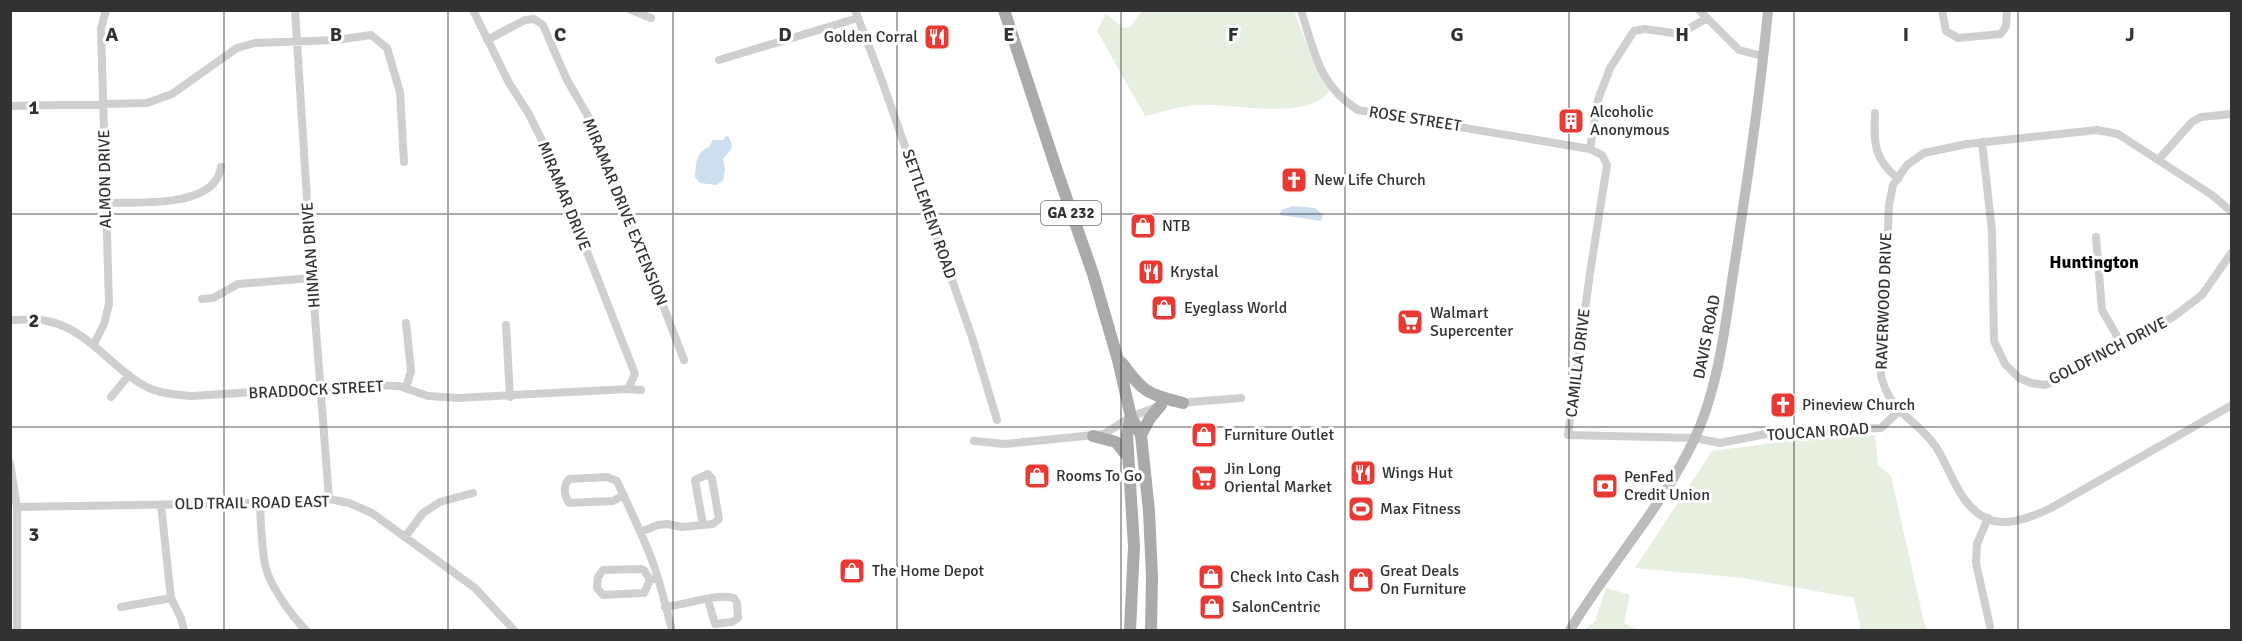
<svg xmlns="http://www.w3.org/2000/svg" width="2242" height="641" viewBox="0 0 2242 641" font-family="Signika,sans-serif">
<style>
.green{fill:#e7efe1}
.water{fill:#cddeee}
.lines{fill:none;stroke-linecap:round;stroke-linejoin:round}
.minor{stroke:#cfcfcf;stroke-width:8}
.secondary{stroke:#bcbcbc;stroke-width:10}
.primary{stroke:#aaa;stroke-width:12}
.grid{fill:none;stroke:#323232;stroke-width:1.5;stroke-opacity:0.55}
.labels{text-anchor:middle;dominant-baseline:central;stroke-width:6;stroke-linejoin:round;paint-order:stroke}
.shield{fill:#fff;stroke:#707070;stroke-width:1.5}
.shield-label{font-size:15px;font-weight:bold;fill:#323232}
.poi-label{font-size:16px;fill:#323232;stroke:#fff;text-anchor:start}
.street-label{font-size:16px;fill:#323232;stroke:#fff}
.neighbourhood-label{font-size:18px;font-weight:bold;fill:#000;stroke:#fff}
.grid-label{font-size:20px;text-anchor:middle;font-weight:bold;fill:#323232;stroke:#fff;stroke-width:6;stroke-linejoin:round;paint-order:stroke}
</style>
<rect width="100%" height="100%" fill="#fff"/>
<path class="green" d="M 1142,11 L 1294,11 L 1310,52 L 1330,91 C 1308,122 1230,102 1195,105 C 1178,107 1161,112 1145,116 L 1097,31 L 1106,14 L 1123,28 L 1130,27 Z
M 1830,435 L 1875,435 L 1878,465 L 1891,476 L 1925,626 L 1928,630 L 1861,630 L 1854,598 L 1743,578 L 1635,568 L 1712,451 Z
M 1606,588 L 1630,595 L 1624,623 L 1638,630 L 1584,630 L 1595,621 Z"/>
<path class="water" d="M 726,136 L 729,137 C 735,151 730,149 723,159 L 725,170 L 723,181 L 716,185 L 700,183 L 695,177 C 696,164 696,152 709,147 L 713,140 L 723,140 Z
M 1293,206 L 1315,208 L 1323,215 L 1321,221 L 1280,215 L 1281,210 Z"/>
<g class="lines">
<path class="minor" d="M 295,10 L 312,278 L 329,499
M 473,10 L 509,83 L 529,114 L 549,155 L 635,374 L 628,389
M 631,10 L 651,18
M 855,10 L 881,78 L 972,337 L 997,420
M 1301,10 C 1314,51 1319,86 1358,110 L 1590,149
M 1699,10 L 1739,50 L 1762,56
M 1942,10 L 1946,31 L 1958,38 L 2001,34 L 2006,26 L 2007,10
M 1707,18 L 1680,34 L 1645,29 L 1634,31 L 1610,68 L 1598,100 L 1590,149 L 1602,155 L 1607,165 L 1590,273 L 1568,435 L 1695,438 L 1720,443 L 1776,432 L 1881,428 L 1899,411
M 487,40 L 525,20 L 534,19 L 543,25 L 567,80 L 596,130 L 684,360
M 719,60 L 858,18
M 10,106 L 147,103 L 172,94 L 237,48 L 255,43 L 337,40 L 371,35 L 387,48 L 400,92 L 404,162
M 1875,113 C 1874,143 1873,158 1898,179
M 1982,142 L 1992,231 L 1994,341 L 2005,364 L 2019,378 L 2031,383 L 2045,385 L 2060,379 L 2173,317 L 2202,295 L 2232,252
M 2159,159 L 2192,122 L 2201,117 L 2232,114
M 106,203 C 135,202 198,207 216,180 C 219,177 220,171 221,167
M 2232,212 L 2212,195 L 2118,134 L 2097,130 L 1967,144 L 1924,153 L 1907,165 L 1893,185 L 1889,205 L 1881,376 C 1892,417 1916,417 1936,447 C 1947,464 1953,484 1965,500 C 1989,533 2020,523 2051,508 L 2232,405
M 2096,237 L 2102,310 L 2122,345
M 202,299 L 213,298 L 238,284 L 312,278
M 10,320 C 22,320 36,318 47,321 C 90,329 113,372 151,389 C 164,394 178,395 192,396 L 363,385 L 399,386 L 428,396 L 458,398 L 628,389 L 641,390
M 506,325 L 510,397
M 94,344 L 104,324 L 109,304 L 101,29 L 106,10
M 406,388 L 411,371 L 406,323
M 111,397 L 129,375
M 1179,403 L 1241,398
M 974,441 L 1005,444 L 1104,434 L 1131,417 L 1159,406
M 10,463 L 17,507 L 17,630
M 624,495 L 613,501 L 569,503 C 564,495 563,486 569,479 L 607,477 L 617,481 C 629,508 643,535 653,563 C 661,585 666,608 672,630
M 260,503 C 261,523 261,544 265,564 C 268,583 292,617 306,630
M 161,505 L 171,598 L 181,618 L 184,630
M 17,507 L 260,503 L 329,499 L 349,503 L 372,513 L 475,588 L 514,630
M 1988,518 L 1977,544 L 1976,563 L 1990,626
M 640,532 L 658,525 L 667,524 L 682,527 L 713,524 L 719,519 L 712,479 L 708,474 L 695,480 L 703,525
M 405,537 L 423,513 L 440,502 L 473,493
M 650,580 L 644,570 L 641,569 L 603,570 L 598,577 L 597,588 L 603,595 L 644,593 L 650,580 L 657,578
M 121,607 L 171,598
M 665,607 C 684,605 717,593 734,598 L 737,603 L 738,618 L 732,622 L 715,624 L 708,600"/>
<path class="secondary" d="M 1570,630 C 1609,565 1661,509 1694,440 C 1719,387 1725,325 1734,268 C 1747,182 1760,96 1768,10"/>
<path class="primary" d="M 1004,10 L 1057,171 L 1093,274 L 1118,360 L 1131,417 L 1141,435 L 1149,511 L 1152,577 L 1151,630
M 1122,363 C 1143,392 1147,394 1183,403
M 1141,435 L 1150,418 L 1161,405
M 1093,436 L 1116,442 L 1128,457
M 1130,630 L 1134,546 L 1127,435 L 1131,417"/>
</g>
<path class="grid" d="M 224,10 L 224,630M 448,10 L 448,630M 673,10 L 673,630M 897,10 L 897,630M 1121,10 L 1121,630M 1345,10 L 1345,630M 1569,10 L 1569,630M 1794,10 L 1794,630M 2018,10 L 2018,630M 10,214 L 2232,214M 10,427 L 2232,427"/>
<defs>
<g id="restaurant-square" transform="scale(1.35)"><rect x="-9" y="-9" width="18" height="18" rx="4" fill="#e83a35" stroke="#fff"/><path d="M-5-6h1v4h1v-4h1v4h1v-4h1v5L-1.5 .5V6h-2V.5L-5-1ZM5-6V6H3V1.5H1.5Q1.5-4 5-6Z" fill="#fff"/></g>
<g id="building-square" transform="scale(1.35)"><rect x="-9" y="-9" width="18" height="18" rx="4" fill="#e83a35" stroke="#fff"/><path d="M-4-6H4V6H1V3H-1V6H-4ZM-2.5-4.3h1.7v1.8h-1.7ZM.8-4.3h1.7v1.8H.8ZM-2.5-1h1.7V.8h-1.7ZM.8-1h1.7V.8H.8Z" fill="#fff"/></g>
<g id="church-square" transform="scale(1.35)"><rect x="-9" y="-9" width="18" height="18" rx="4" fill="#e83a35" stroke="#fff"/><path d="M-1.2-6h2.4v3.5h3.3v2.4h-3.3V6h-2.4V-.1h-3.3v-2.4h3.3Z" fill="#fff"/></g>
<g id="shop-square" transform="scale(1.35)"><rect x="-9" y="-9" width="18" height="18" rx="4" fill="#e83a35" stroke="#fff"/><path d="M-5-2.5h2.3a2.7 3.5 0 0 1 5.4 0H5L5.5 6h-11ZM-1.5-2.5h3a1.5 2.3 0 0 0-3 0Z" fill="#fff"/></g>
<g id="supermarket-square" transform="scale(1.35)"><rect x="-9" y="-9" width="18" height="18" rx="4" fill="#e83a35" stroke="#fff"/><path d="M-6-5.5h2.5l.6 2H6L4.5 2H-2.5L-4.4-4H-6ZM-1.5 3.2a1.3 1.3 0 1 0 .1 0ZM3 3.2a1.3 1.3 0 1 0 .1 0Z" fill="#fff"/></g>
<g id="bank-square" transform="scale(1.35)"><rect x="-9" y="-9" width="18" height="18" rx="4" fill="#e83a35" stroke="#fff"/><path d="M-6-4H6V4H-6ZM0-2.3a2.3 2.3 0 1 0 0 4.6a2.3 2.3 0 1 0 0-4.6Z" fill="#fff"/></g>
<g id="stadium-square" transform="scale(1.35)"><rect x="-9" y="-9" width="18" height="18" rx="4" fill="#e83a35" stroke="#fff"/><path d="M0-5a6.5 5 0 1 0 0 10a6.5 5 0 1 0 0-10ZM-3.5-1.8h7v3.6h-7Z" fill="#fff"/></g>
</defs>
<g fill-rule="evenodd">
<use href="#restaurant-square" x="937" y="37"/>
<use href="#building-square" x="1571" y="121"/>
<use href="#church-square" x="1294" y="180"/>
<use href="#shop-square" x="1143" y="226"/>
<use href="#restaurant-square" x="1151" y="272"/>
<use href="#shop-square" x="1164" y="308"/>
<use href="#supermarket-square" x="1410" y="322"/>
<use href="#church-square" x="1783" y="405"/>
<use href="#shop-square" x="1204" y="435"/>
<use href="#restaurant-square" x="1363" y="473"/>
<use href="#shop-square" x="1037" y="476"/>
<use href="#supermarket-square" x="1204" y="478"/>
<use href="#bank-square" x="1605" y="486"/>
<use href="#stadium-square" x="1361" y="509"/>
<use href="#shop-square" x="852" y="571"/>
<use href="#shop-square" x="1211" y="577"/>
<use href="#shop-square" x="1361" y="580"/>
<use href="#shop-square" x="1212" y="607"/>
</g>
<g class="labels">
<rect class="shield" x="1041" y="201" width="60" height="24" rx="4.5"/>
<g class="shield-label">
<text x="1071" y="213">GA 232</text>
</g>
<g class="poi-label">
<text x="918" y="37" text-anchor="end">Golden Corral</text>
<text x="1590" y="112">Alcoholic<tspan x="1590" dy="18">Anonymous</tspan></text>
<text x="1314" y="180">New Life Church</text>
<text x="1162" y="226">NTB</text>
<text x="1170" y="272">Krystal</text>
<text x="1184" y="308">Eyeglass World</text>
<text x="1430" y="313">Walmart<tspan x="1430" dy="18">Supercenter</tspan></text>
<text x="1802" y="405">Pineview Church</text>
<text x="1224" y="435">Furniture Outlet</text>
<text x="1224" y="469">Jin Long<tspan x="1224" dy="18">Oriental Market</tspan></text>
<text x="1382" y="473">Wings Hut</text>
<text x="1056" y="476">Rooms To Go</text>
<text x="1624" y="477">PenFed<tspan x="1624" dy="18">Credit Union</tspan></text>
<text x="1380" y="509">Max Fitness</text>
<text x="872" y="571">The Home Depot</text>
<text x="1380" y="571">Great Deals<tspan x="1380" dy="18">On Furniture</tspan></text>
<text x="1230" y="577">Check Into Cash</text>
<text x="1232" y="607">SalonCentric</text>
</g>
<g class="street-label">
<text transform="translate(1415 119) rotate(9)">ROSE STREET</text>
<text transform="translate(105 179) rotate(-91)">ALMON DRIVE</text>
<text transform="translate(564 196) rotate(68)">MIRAMAR DRIVE</text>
<text transform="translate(625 212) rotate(68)">MIRAMAR DRIVE EXTENSION</text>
<text transform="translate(929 214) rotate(71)">SETTLEMENT ROAD</text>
<text transform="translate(311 255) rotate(-94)">HINMAN DRIVE</text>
<text transform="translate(1884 301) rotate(-88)">RAVERWOOD DRIVE</text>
<text transform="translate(1707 337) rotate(-79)">DAVIS ROAD</text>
<text transform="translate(2108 351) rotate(-27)">GOLDFINCH DRIVE</text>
<text transform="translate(1578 363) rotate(-83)">CAMILLA DRIVE</text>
<text transform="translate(316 390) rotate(-3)">BRADDOCK STREET</text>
<text transform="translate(1818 432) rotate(-4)">TOUCAN ROAD</text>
<text transform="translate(252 503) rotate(-1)">OLD TRAIL ROAD EAST</text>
</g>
<g class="neighbourhood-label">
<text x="2094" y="262">Huntington</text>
</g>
</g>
<g class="grid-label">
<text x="112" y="41">A</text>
<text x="336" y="41">B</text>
<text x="560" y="41">C</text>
<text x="785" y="41">D</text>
<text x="1009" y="41">E</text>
<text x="1233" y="41">F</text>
<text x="1457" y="41">G</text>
<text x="1682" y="41">H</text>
<text x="1906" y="41">I</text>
<text x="2130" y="41">J</text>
<text x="34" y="114">1</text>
<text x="34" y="327">2</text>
<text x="34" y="541">3</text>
</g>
<rect width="2242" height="641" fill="none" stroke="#323232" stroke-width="24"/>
</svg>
